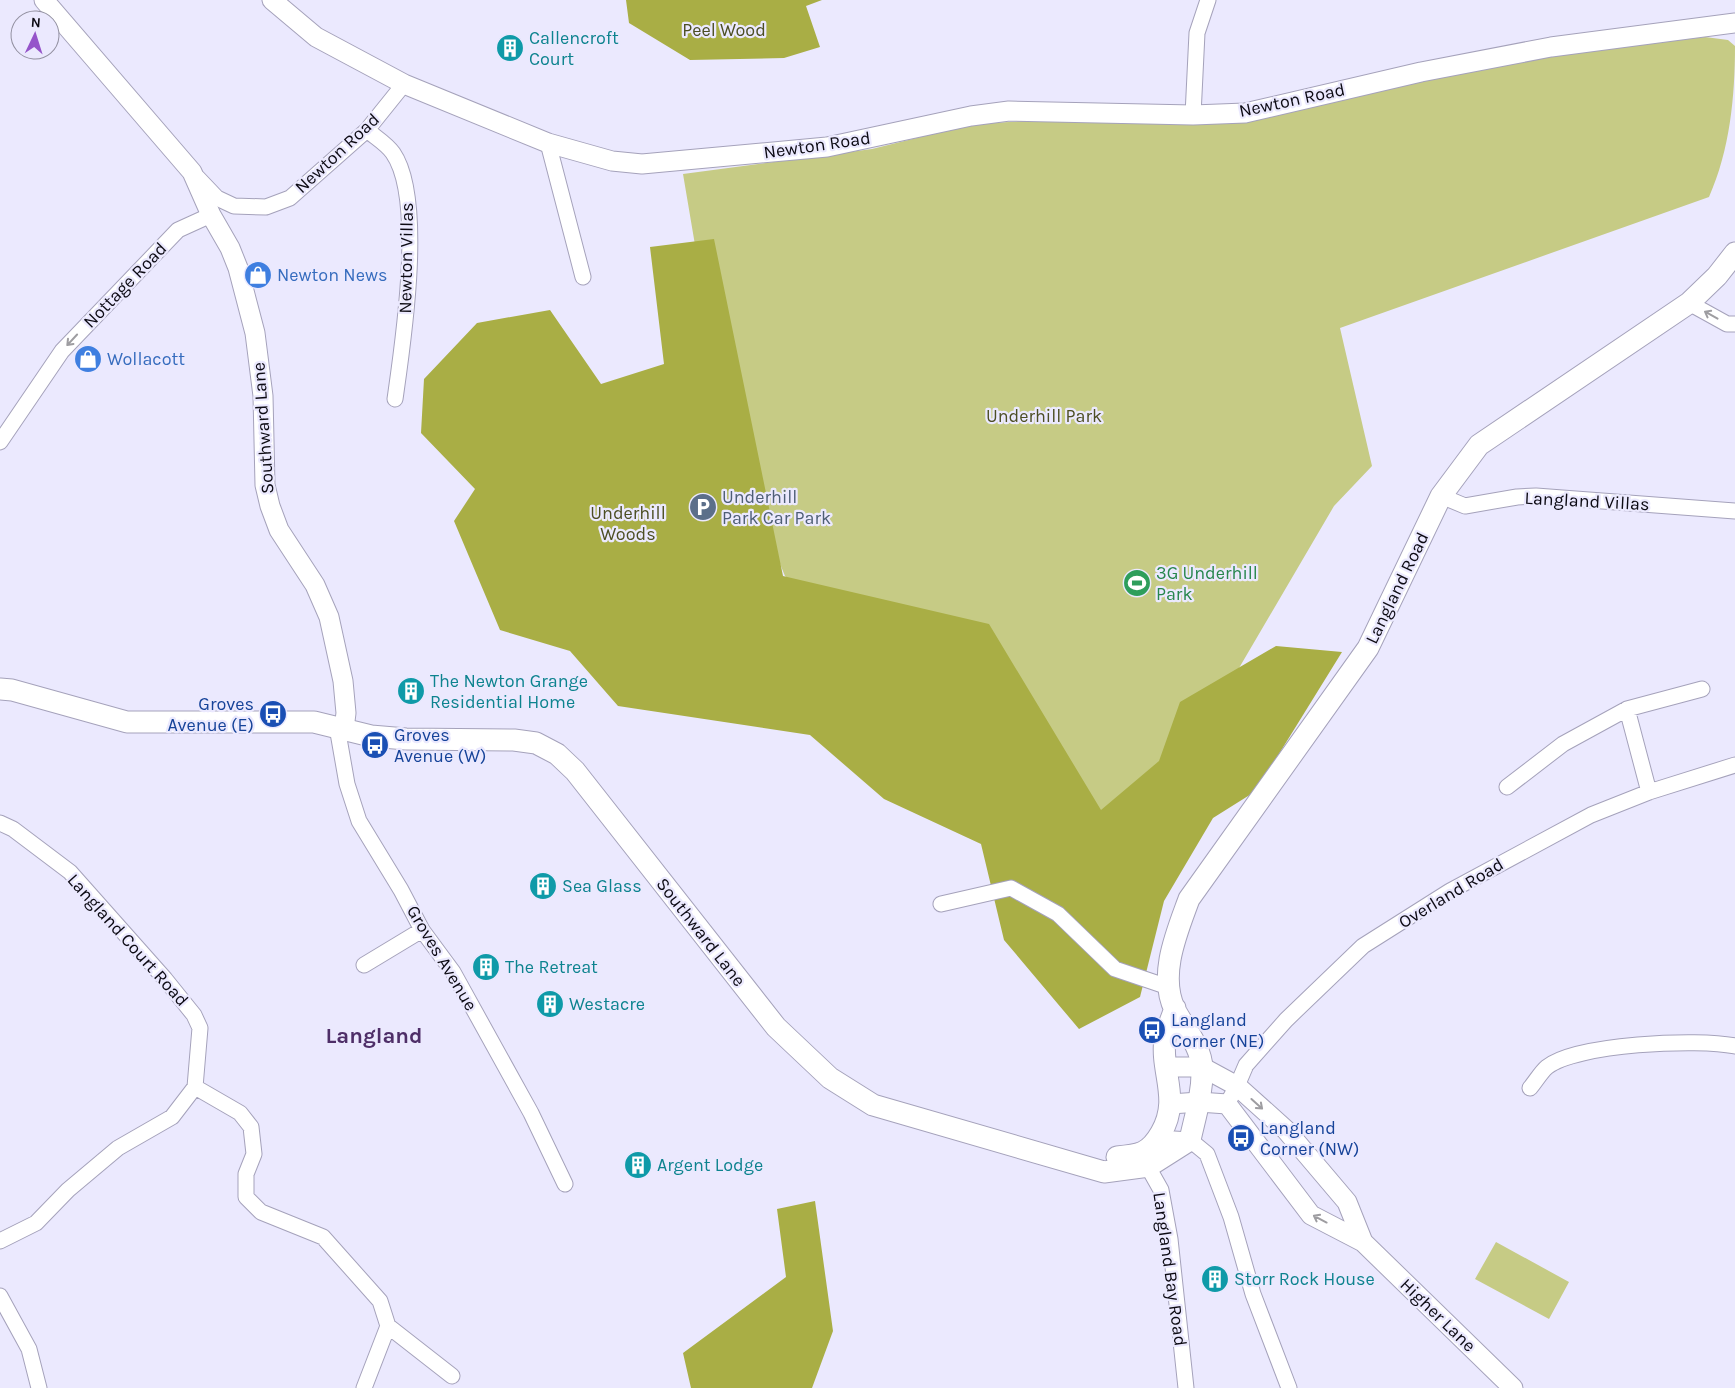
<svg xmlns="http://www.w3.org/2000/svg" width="1735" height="1388" viewBox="0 0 1735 1388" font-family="Karla,sans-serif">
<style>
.green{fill:#c6cb85}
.forest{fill:#a9ae45}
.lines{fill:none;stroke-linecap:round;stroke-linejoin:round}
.minor-casing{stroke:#a5a2bb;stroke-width:17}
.tertiary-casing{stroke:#a5a2bb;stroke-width:21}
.secondary-casing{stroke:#a5a2bb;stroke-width:23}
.minor{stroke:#fff;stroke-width:15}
.tertiary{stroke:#fff;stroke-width:19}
.secondary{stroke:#fff;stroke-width:21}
.oneway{stroke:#9e9da1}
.labels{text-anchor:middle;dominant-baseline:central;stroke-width:4.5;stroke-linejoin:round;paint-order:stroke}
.park-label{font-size:18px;fill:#4c4e23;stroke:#ebe9fe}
.culture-label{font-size:18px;fill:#0d838f;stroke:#ebe9fe;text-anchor:start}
.street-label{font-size:18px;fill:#0c0a13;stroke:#ebe9fe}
.shop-label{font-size:18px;fill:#366cbe;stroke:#ebe9fe;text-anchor:start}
.service-label{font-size:18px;fill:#4e5e75;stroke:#ebe9fe;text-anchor:start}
.leisure-label{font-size:18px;fill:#27864d;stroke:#ebe9fe;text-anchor:start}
.transit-label{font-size:18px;fill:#164399;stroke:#ebe9fe;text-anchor:start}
.district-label{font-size:22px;font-weight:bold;fill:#4e2e68;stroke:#ebe9fe}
</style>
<rect width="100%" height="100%" fill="#ebe9fe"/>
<path class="green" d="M 1705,37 L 1728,40 L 1735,46 C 1735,96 1730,150 1709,197 L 1340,328 L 1372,466 L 1334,506 L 1198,738 L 1072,848 L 785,576 L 727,434 L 683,174 L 872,149 L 973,124 L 1045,120 L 1195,120 L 1529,58 Z
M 1496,1242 L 1569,1282 L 1549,1319 L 1475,1279 Z"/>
<path class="forest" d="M 626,0 L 822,0 L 806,6 L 820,47 L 784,58 L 690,60 L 629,23 Z
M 714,239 L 783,576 L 989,624 L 1101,810 L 1159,761 L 1180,702 L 1276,646 L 1342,652 L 1256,791 L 1213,818 L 1164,901 L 1140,997 L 1079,1029 L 1004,940 L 981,844 L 884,799 L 810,735 L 618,706 L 570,651 L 500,630 L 454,521 L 475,489 L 421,433 L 424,379 L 477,323 L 550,310 L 601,384 L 664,364 L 650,247 Z
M 815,1201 L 833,1331 L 812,1388 L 691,1388 L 683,1353 L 786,1277 L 777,1209 Z"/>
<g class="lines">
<g class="minor-casing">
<path id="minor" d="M 1193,115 L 1197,33 L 1208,0
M 367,130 C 375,137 387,144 393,153 C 425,199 403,343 395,399
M 548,143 L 583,277
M 198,178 L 217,198 L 234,206 L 266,207 L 290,198 L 367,130 L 404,84
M 1689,303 L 1727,324 L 1735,324
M 0,442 L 62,351 L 178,230 L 211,215
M 1441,496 L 1465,506 L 1517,497 L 1536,496 L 1735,511
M 1627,709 L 1649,792
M 337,727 L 347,784 L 359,821 L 401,890 L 422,930 L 453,972 L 531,1113 L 565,1184
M 1507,787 L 1563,744 L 1627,709 L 1702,689
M 0,823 L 13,829 L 70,872 L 165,979 L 194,1015 L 200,1028 L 195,1087 L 172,1117 L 118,1148 L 68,1190 L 36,1223 L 0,1241
M 941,904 L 1011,888 L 1058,914 L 1115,969 L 1171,988
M 364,965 L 422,930
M 195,1087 L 240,1113 L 251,1127 L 254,1154 L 246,1174 L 246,1197 L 261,1212 L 323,1237 L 380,1301 L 388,1326 L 452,1376
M 1530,1088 C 1536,1081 1541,1072 1547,1067 C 1575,1044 1699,1038 1735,1046
M 1227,1104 L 1237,1086 L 1246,1065 L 1286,1020 L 1363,946 L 1450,891 L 1591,815 L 1649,792 L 1735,765
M 1158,1138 L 1190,1140 L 1207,1154 L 1231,1217 L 1253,1294 L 1289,1388
M 1143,1158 L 1161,1190 L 1170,1239 L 1186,1388
M 0,1296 L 29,1349 L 39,1388
M 364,1388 L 388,1326"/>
</g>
<g class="tertiary-casing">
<path id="tertiary" d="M 44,0 L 192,172 L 211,215 L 230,248 L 238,268 L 255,333 L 263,396 L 265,485 L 270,506 L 279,530 L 315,585 L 329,617 L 343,681 L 346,713 L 344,729
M 272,0 L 316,37 L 404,84 L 548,143 L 612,161 L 642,164 L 827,147 L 971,116 L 1009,111 L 1193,115 L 1245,113 L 1421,72 L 1551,47 L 1735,23
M 1167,1067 L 1202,1067 L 1237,1086 L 1286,1130 L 1347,1202 L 1363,1242
M 1171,1104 L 1199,1102 L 1227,1104 L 1311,1215 L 1363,1242 L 1513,1388"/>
</g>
<g class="secondary-casing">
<path id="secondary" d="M 0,689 L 12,690 L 127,722 L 314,722 L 371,736 L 406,739 L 514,740 L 536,743 L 557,754 L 575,771 L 776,1027 L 830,1078 L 873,1105 L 1104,1172 L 1149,1166 L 1190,1140 C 1195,1117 1203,1092 1202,1068 C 1201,1046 1185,1029 1175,1010 C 1158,975 1177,932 1189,899 L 1368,648 L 1441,496 L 1479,445 L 1689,303 L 1717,276 L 1735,253
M 1117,1157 C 1139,1155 1149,1154 1161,1133 C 1181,1099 1160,1072 1165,1038 C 1167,1028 1172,1018 1175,1008"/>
</g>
<use href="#minor" class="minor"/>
<use href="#tertiary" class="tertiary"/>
<use href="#secondary" class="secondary"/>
</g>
<defs><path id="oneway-shaft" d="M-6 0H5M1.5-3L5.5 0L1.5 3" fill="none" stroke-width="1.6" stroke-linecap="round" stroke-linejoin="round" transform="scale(1.25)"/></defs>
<g class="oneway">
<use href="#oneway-shaft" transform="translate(1711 315) rotate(-151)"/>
<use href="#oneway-shaft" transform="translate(72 340) rotate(133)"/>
<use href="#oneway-shaft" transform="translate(1257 1104) rotate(42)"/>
<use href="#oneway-shaft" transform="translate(1320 1219) rotate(-152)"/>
</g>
<defs>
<g id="building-disc" transform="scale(1.4375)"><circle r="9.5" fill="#0f9aa8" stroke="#ebe9fe"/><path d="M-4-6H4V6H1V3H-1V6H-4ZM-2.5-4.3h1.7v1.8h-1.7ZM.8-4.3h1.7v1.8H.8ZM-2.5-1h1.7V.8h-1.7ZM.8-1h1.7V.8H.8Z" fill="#fff"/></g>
<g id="shop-disc" transform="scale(1.4375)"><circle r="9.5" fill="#3f7fe0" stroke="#ebe9fe"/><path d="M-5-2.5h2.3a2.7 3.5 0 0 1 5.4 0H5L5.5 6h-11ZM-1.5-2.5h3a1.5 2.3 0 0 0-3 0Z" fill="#fff"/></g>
<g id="parking-disc" transform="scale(1.4375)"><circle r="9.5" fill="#5c6f8a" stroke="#ebe9fe"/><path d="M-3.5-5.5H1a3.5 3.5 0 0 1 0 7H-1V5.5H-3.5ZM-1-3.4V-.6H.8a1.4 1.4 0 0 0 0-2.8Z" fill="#fff"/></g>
<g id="stadium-disc" transform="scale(1.4375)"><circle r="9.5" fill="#2e9e5b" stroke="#ebe9fe"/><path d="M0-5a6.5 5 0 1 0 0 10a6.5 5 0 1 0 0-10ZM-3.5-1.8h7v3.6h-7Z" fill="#fff"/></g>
<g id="bus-disc" transform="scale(1.4375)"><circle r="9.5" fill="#1a4fb4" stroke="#ebe9fe"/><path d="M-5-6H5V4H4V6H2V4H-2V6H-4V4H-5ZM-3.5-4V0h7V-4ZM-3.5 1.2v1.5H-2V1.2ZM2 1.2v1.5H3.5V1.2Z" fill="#fff"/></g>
</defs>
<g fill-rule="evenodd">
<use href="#building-disc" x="510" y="48"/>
<use href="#shop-disc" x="258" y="275"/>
<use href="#shop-disc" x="88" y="359"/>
<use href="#parking-disc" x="703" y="507"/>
<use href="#stadium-disc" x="1137" y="583"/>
<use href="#building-disc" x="411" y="691"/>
<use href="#bus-disc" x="273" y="714"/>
<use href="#bus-disc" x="375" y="745"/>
<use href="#building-disc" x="543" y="886"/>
<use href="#building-disc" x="486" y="967"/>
<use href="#building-disc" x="550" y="1004"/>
<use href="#bus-disc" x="1152" y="1030"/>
<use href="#bus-disc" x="1241" y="1138"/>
<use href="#building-disc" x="638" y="1165"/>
<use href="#building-disc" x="1215" y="1279"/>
</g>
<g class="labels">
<g class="park-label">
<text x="724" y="30">Peel Wood</text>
<text x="1044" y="416">Underhill Park</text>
<text x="628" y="513">Underhill<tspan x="628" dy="21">Woods</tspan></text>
</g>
<g class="culture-label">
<text x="529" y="38">Callencroft<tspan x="529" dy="21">Court</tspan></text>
<text x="430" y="681">The Newton Grange<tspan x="430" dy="21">Residential Home</tspan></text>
<text x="562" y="886">Sea Glass</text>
<text x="505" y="967">The Retreat</text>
<text x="569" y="1004">Westacre</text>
<text x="657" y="1165">Argent Lodge</text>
<text x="1234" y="1279">Storr Rock House</text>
</g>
<g class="street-label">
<text transform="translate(1292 100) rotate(-12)">Newton Road</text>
<text transform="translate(817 145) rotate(-8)">Newton Road</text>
<text transform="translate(337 153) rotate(-43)">Newton Road</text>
<text transform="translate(406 258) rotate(-89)">Newton Villas</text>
<text transform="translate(125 285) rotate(-46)">Nottage Road</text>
<text transform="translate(263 428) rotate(-94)">Southward Lane</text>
<text transform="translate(1587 501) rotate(3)">Langland Villas</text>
<text transform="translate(1397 588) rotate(-64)">Langland Road</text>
<text transform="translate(1451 893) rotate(-31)">Overland Road</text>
<text transform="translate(701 932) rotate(52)">Southward Lane</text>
<text transform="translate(128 940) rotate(48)">Langland Court Road</text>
<text transform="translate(442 958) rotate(59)">Groves Avenue</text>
<text transform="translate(1170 1269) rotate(82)">Langland Bay Road</text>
<text transform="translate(1438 1315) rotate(44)">Higher Lane</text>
</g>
<g class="shop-label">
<text x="277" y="275">Newton News</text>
<text x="107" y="359">Wollacott</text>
</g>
<g class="service-label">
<text x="722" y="497">Underhill<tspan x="722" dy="21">Park Car Park</tspan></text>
</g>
<g class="leisure-label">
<text x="1156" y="573">3G Underhill<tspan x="1156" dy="21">Park</tspan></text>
</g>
<g class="transit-label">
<text x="254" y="704" text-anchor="end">Groves<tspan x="254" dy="21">Avenue (E)</tspan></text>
<text x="394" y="735">Groves<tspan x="394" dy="21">Avenue (W)</tspan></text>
<text x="1171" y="1020">Langland<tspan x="1171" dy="21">Corner (NE)</tspan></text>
<text x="1260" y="1128">Langland<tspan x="1260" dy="21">Corner (NW)</tspan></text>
</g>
<g class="district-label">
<text x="374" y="1036">Langland</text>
</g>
</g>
<g transform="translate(35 35) rotate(4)"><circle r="24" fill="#ebe9fe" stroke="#9290a0"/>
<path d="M0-4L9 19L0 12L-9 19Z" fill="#9554ca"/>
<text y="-8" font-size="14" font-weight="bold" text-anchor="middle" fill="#0c0a13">N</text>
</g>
</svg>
